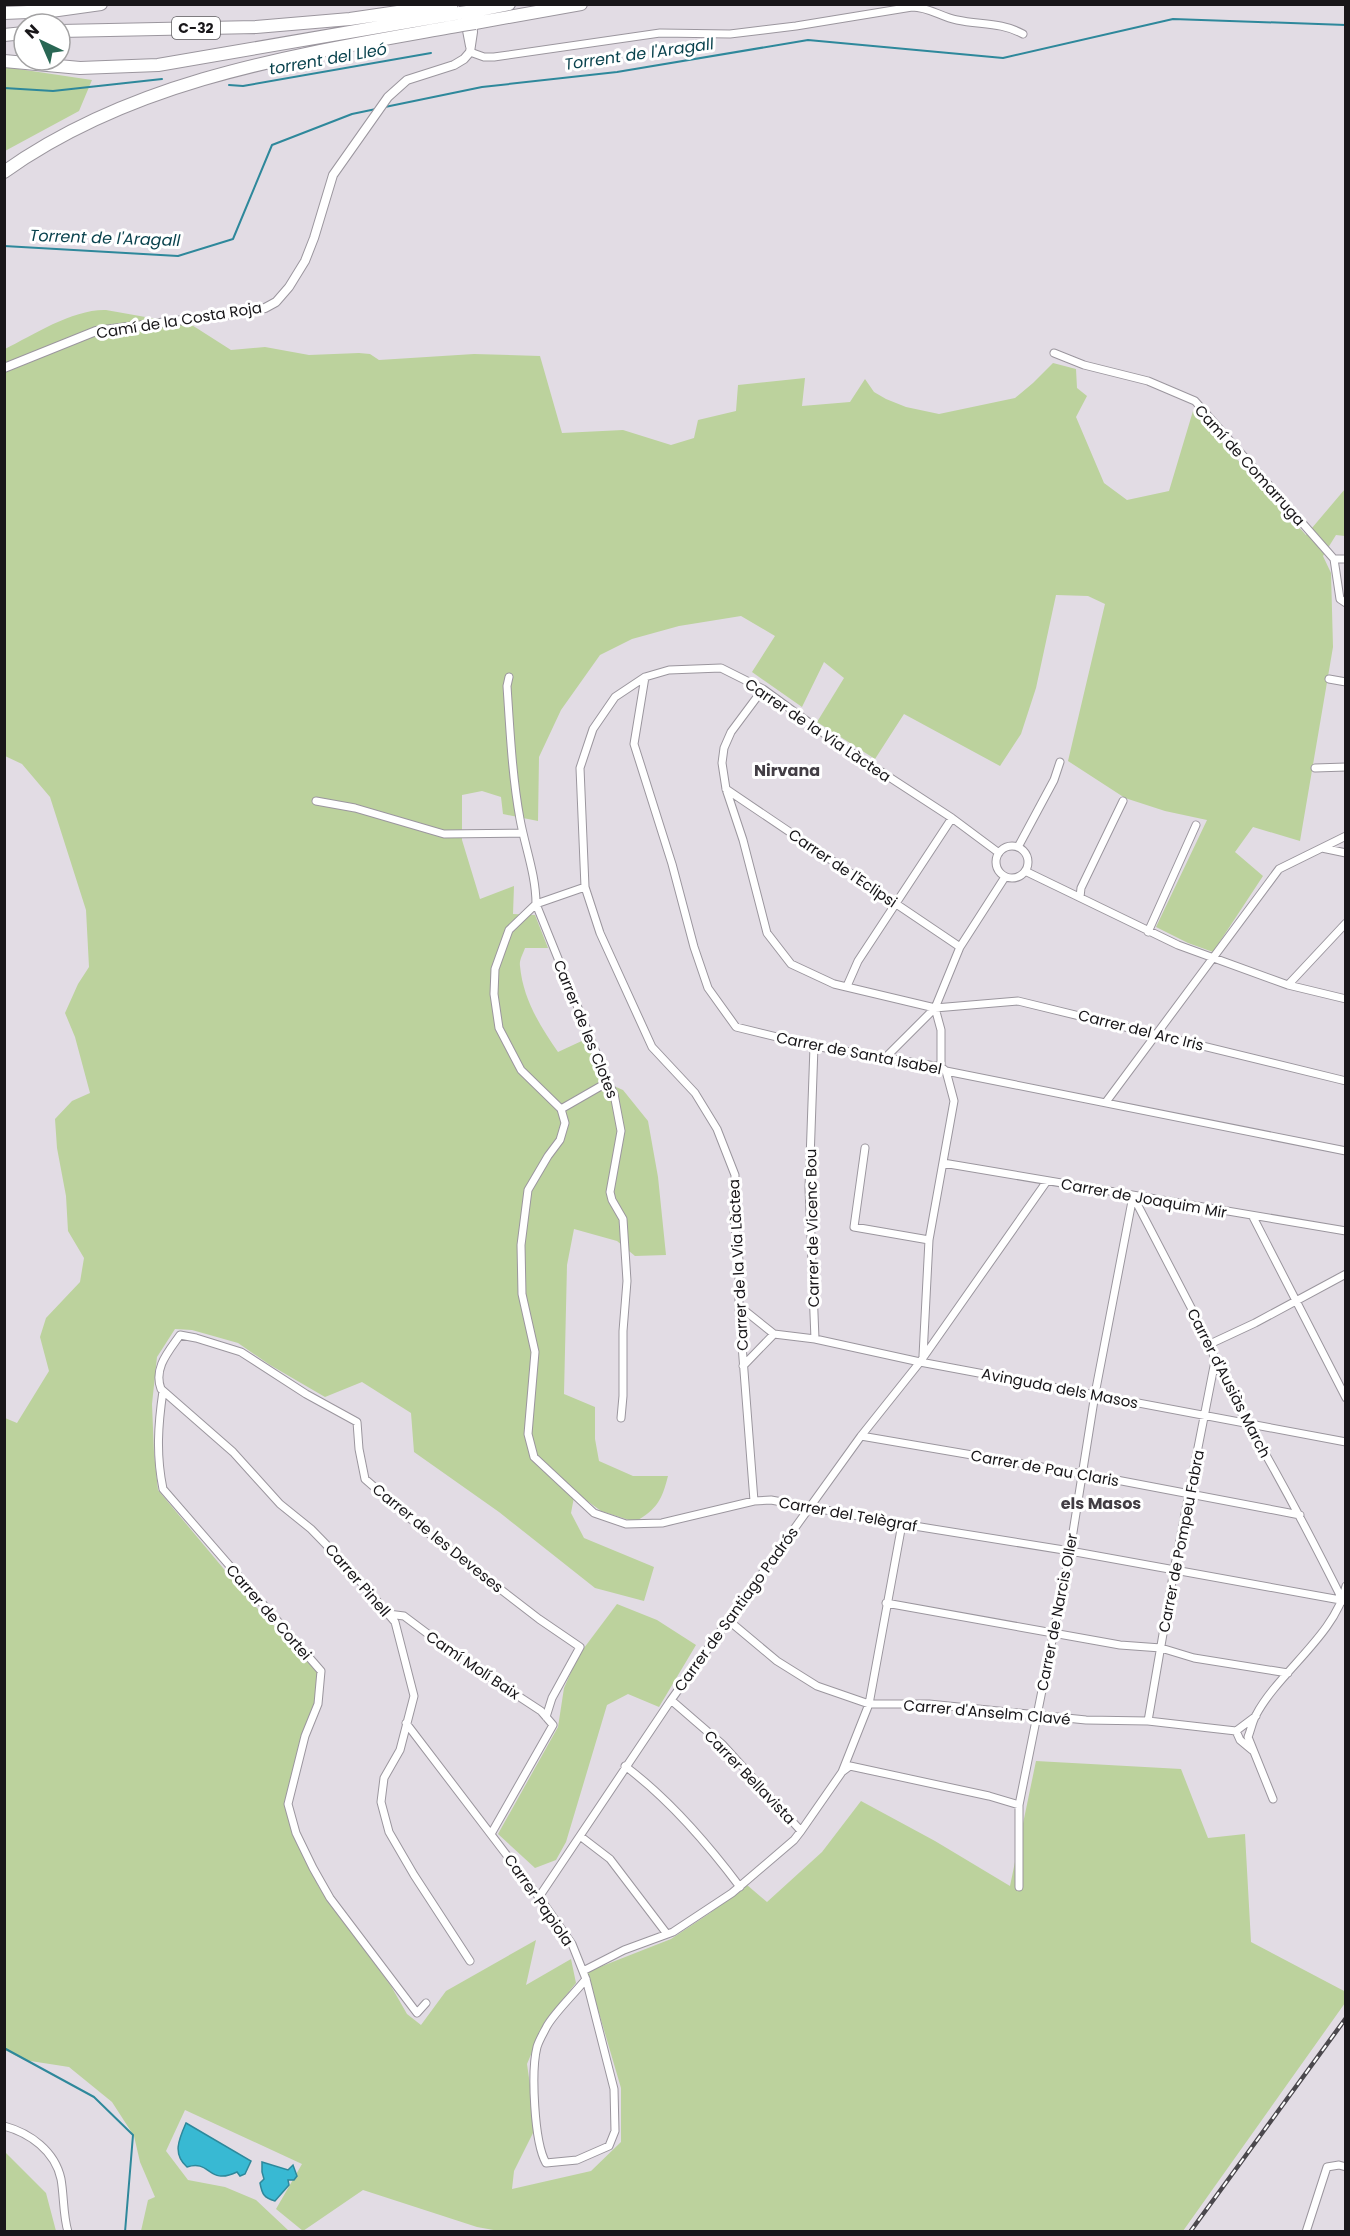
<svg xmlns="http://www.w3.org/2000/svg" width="1350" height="2236" viewBox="0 0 1350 2236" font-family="Poppins,sans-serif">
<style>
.green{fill:#bcd29d}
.water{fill:#38b9d3;stroke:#2e889b;stroke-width:1.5}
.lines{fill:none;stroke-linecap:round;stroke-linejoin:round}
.stream{stroke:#2e889b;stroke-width:2}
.minor-casing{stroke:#9b969e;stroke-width:9}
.tertiary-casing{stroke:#9b969e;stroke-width:10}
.motorway-casing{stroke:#9b969e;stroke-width:14}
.minor{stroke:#fff;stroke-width:7}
.tertiary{stroke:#fff;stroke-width:8}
.motorway{stroke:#fff;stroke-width:12}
.rail-casing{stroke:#4b484d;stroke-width:4.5}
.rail{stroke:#fff;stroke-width:2;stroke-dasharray:7;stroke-linecap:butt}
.motorway-bridge-casing{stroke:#9b969e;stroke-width:14;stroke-linecap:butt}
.motorway-bridge{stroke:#fff;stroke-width:12}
.labels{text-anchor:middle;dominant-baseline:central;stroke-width:6;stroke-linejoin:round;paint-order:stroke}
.shield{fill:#fff;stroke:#5d5c5e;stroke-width:1.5}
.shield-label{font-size:14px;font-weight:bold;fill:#181619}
.street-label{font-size:15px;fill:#181619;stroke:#fff}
.water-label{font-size:16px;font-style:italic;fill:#0a434e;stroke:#fff}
.neighbourhood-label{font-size:16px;font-weight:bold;fill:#423d44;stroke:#fff}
</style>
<rect width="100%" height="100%" fill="#e2dce4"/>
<path class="green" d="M 5,67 L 92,80 L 79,111 L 5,151 Z
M 106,310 L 151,318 L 184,320 L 231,350 L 265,347 L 309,355 L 359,353 L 370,354 L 379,360 L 474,354 L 540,356 L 562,433 L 623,430 L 671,445 L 694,438 L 698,420 L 736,411 L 738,385 L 805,378 L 802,406 L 850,402 L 865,379 L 874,392 L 886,399 L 906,407 L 939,414 L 1015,398 L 1033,383 L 1053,363 L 1076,369 L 1077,388 L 1087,396 L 1076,417 L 1104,483 L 1127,500 L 1169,491 L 1193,411 L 1306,535 L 1345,489 L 1345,536 L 1336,535 L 1323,556 L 1331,573 L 1333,647 L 1300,841 L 1253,827 L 1235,852 L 1263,876 L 1213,952 L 1188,943 L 1156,927 L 1207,820 L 1165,811 L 1125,798 L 1068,761 L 1105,604 L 1088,596 L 1056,595 L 1036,688 L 1021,734 L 1000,766 L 904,714 L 875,759 L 817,722 L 844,678 L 824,662 L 802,707 L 752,672 L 775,636 L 741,616 L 679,626 L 632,639 L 600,655 L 561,710 L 539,757 L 538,821 L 503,814 L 501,797 L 482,791 L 462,795 L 462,840 L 480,899 L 514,886 L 513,914 L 535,915 L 548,948 L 525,948 C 523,954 519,960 520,966 C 523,999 540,1026 558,1052 L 586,1039 L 602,1081 L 623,1090 L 648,1121 L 658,1177 L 666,1255 L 635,1256 L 617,1241 L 574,1229 L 567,1265 L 564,1394 L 595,1407 L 595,1439 L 599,1461 L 633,1476 L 668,1476 C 662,1500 657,1509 635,1522 L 601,1511 L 575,1492 L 571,1513 L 584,1538 L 654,1567 L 644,1601 L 595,1588 L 499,1512 L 414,1452 L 411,1413 L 362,1382 L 325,1397 L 270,1365 L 238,1343 L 192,1330 L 175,1329 L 157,1357 L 152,1404 L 154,1453 L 158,1490 L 253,1604 L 318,1671 L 314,1706 L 300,1748 L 285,1803 L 295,1839 L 319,1887 L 391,1986 L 407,2014 L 421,2025 L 446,1991 L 536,1940 L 526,1985 L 571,1959 L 576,1983 L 545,2021 L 527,2064 L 536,2127 L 514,2171 L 512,2189 L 591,2171 L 621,2142 L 621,2088 L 587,1972 L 671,1939 L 710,1913 L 747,1885 L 767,1902 L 822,1852 L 861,1801 L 935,1841 L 1010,1886 L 1036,1761 L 1181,1769 L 1208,1838 L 1245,1834 L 1251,1942 L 1346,1992 L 1345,2003 L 1183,2231 L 499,2231 L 477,2227 L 363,2190 L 303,2231 L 276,2209 L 302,2164 L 185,2110 L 166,2151 L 188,2180 L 225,2187 L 256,2200 L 289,2231 L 141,2231 L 148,2200 L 155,2197 L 140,2162 L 134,2136 L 112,2102 L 69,2067 L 24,2060 L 5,2050 L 5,1418 L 17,1423 L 49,1371 L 40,1337 L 46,1318 L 80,1282 L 84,1258 L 68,1231 L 66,1196 L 57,1148 L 55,1119 L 72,1101 L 90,1093 L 75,1037 L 65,1013 L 78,984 L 89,967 L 86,910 L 50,797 L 22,764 L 5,756 L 5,349 C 33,335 73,309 106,310 Z
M 617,1604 L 657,1620 L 696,1645 L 659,1707 L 628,1694 L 607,1705 L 566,1842 L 556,1860 L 535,1868 L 498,1834 L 558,1727 L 564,1688 L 578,1656 Z
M 4,2151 L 46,2193 L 56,2231 L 5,2231 Z"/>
<path class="water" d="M 186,2123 L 251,2161 L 245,2174 L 240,2176 L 237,2172 C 208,2186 211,2159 187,2167 C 172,2154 179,2139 186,2123 Z
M 262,2162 L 288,2170 L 293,2165 L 297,2176 L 294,2180 L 288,2180 L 289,2185 L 275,2201 C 264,2198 262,2194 260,2183 L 264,2179 L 262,2172 Z"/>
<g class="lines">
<path class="stream" d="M 229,85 L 243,86 L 431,53
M 4,88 L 53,91 L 162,79
M 385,107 L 482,87 L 617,72 L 808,40 L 1003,58 L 1173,19 L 1346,25
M 4,246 L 178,256 L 233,239 L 272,145 L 352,114 L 376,109
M 4,2048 L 94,2097 L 133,2135 L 125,2232"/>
<g class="minor-casing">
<path id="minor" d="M 470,52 L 484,57 L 494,57 L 660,33 L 730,34 L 796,26 L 912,7 C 929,7 941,17 957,20 C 980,25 1001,22 1023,34
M 1054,353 L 1084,365 L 1148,381 L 1195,401 L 1334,559
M 1334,559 L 1340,599 L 1346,603
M 1334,559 L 1346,559
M 509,677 L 507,686 C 510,730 512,775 520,819 C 525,847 536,875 536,904 L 608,1082 L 614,1094 L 621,1131 L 610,1192 L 612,1200 L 623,1219 L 627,1281 L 623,1331 L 623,1396 L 621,1418
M 645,677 L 634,744 L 672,864 L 694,947 L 708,988 L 736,1027 L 814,1046 L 941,1067 L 946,1071 L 1346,1151
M 1329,679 L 1346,682
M 763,689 L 731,732 L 724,748 L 722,763 L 726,789 L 743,840 L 767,933 L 791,964 L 834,984 L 935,1008 L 1018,1001 L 1346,1081
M 1315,768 L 1346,767
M 726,789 L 960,947
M 316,801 L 355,808 L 444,834 L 523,833
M996 862a16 16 0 1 1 32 0a16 16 0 1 1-32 0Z
M 1018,847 L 1054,780 L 1060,762
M 1322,848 L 1346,853
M 1025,871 L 1178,945 L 1288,985 L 1346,999
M 585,887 L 536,904 L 509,930 L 495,969 L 494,994 L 499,1028 L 521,1070 L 561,1109 L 565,1123 L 560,1140 L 548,1156 L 528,1190 L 521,1245 L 522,1294 L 535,1352 L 528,1434 L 534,1457 L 594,1513 L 626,1524 L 662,1523 L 754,1501 L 771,1500 L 902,1524 L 1070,1551 L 1346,1601
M 1080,897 L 1081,888 L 1123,801
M 1148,932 L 1196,825
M 1288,985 L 1346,923
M 847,986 L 858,961 L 952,818
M 935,1008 L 941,1030 L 941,1067
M 814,1046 L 809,1188 L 815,1339
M 884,1059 L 935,1008 L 960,947 L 1005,877
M 1106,1102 L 1279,869 L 1346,836
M 561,1109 L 608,1082
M 865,1148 L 854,1227 L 929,1240
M 943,1163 L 1346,1231
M 1133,1196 L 1210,1344 C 1221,1383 1246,1419 1266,1455 C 1293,1503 1318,1551 1343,1601
M 1253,1217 L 1346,1398
M 739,1306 L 774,1334 L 815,1339 L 920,1362 L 1346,1442
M 1210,1344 L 1255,1323 L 1346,1274
M 923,1356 L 929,1240 L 954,1101 L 946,1071
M 743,1366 L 774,1334
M 163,1391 C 158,1425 156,1455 163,1489 L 321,1671 L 318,1704 L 305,1736 L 288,1804 L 296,1833 L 313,1868 L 330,1898 L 417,2013 L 426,2003
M 861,1436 L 1106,1478 L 1300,1515
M 754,1501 L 739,1306 L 739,1260 L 734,1218 L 735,1175 L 717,1129 L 695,1093 L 652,1047 L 600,933 L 585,887 L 580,768 L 593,729 L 615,697 L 645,677 L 669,670 L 721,668 L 763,689 L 837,743 L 952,818 L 999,853
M 886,1603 L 1120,1645 L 1161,1648 L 1194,1658 L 1288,1673
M 388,1614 L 404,1616 L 460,1658 L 541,1711 L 553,1725 L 491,1834
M 728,1620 L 777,1661 L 817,1686 L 869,1704 L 929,1704 L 1086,1720 L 1148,1721 L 1236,1731
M 671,1700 L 723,1745 L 801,1831
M 1148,1721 L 1174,1570 L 1215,1361
M 406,1723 L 544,1904 L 572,1944 L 586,1979 L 614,2089 L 615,2131 L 609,2146 L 577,2160 L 546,2163 C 534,2142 531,2071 537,2047 C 539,2040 544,2032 547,2026 C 555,2012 575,1993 586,1979
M 1252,1750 L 1240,1740 L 1236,1731 L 1256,1716
M 625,1766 C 669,1799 707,1843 740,1887
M 842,1772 L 850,1766 L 989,1796 L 1019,1805
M 1273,1799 L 1248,1737 C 1251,1730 1252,1722 1256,1715 C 1278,1673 1336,1634 1346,1586
M 580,1836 L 610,1859 L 667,1934
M 1019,1887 L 1019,1805 L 1070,1551 L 1095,1394 L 1133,1196
M 539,1897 L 671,1700 L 861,1436 L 920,1362 L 1047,1181
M 470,1961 L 414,1875 L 389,1832 L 381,1802 L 384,1778 L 400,1750 L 414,1696 L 395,1622 L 347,1566 L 311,1529 L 280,1504 L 233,1452 L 161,1389 C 153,1368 169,1351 180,1335 L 196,1338 L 241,1352 L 306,1394 L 357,1422 L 359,1449 L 365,1479 L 412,1520 L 469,1565 L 539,1619 L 580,1647 L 552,1698 L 546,1717
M 583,1971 L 624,1950 L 673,1932 L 732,1893 L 794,1840 L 801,1831 L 842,1772 L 869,1704 L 902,1524
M 4,2126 C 30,2133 55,2151 61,2179 C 64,2196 63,2215 68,2232
M 1306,2232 L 1327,2167 L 1339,2165 L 1346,2167"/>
</g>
<g class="tertiary-casing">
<path id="tertiary" d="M 462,4 L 470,46
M 4,368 L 96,331 L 231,314 L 265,308 L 276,302 L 289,287 L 305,261 L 314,238 L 333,175 L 388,97 L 407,80 L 454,65 L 464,59 L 470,52 L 473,32 L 469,4"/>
</g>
<g class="motorway-casing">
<path id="motorway" d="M 474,11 L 509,4
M 4,13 L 51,11 L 101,4
M 475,23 L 581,4
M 60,31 L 256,27 L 350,19 L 452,4
M 4,35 L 24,33
M 4,61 L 80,68 L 158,65 L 460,13
M 4,172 C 139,76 303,54 462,25"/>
</g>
<use href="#minor" class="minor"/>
<use href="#tertiary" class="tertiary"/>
<use href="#motorway" class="motorway"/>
<g class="rail-casing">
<path id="rail" d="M 1190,2232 L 1346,2018"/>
</g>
<use href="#rail" class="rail"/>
<g class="motorway-bridge-casing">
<path id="motorway-bridge" d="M 460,13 L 474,11
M 462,25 L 475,23"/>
</g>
<use href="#motorway-bridge" class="motorway-bridge"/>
</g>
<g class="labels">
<rect class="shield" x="172" y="17" width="48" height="22" rx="4.5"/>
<g class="shield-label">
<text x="196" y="28">C-32</text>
</g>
<g class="street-label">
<text transform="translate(179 320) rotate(-9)">Camí de la Costa Roja</text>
<text transform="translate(1250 465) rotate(48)">Camí de Comarruga</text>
<text transform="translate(818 730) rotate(34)">Carrer de la Via Làctea</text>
<text transform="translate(843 868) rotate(34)">Carrer de l'Eclipsi</text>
<text transform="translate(586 1029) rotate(68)">Carrer de les Clotes</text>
<text transform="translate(1141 1030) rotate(14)">Carrer del Arc Iris</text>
<text transform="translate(859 1053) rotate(11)">Carrer de Santa Isabel</text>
<text transform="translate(1144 1198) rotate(10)">Carrer de Joaquim Mir</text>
<text transform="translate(812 1228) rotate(-91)">Carrer de Vicenc Bou</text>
<text transform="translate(738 1265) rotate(-93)">Carrer de la Via Làctea</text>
<text transform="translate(1229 1383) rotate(63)">Carrer d'Ausiàs March</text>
<text transform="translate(1060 1388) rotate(11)">Avinguda dels Masos</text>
<text transform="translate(1045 1468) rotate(10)">Carrer de Pau Claris</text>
<text transform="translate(848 1514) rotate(10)">Carrer del Telègraf</text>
<text transform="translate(438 1538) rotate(39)">Carrer de les Deveses</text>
<text transform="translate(1181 1541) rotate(-79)">Carrer de Pompeu Fabra</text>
<text transform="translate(358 1580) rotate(49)">Carrer Pinell</text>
<text transform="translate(736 1609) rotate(-54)">Carrer de Santiago Padrós</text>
<text transform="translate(269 1612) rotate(49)">Carrer de Cortei</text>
<text transform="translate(1057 1612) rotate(-79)">Carrer de Narcis Oller</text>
<text transform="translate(473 1665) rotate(34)">Camí Molí Baix</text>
<text transform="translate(987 1712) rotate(5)">Carrer d'Anselm Clavé</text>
<text transform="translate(750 1777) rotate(46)">Carrer Bellavista</text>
<text transform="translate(539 1900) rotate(55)">Carrer Papiola</text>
</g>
<g class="water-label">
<text transform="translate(639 54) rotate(-8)">Torrent de l'Aragall</text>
<text transform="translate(328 59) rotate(-10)">torrent del Lleó</text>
<text transform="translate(105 238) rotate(2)">Torrent de l'Aragall</text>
</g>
<g class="neighbourhood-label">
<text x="787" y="770">Nirvana</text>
<text x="1101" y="1503">els Masos</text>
</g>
</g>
<rect width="1350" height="2236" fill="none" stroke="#181619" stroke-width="12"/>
<g transform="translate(42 42) rotate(316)"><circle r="28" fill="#ffffff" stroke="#a3a2a3" stroke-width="1.5"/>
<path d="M0-4.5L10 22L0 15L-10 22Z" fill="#296754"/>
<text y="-9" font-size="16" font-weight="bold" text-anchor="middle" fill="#181619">N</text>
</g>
</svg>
